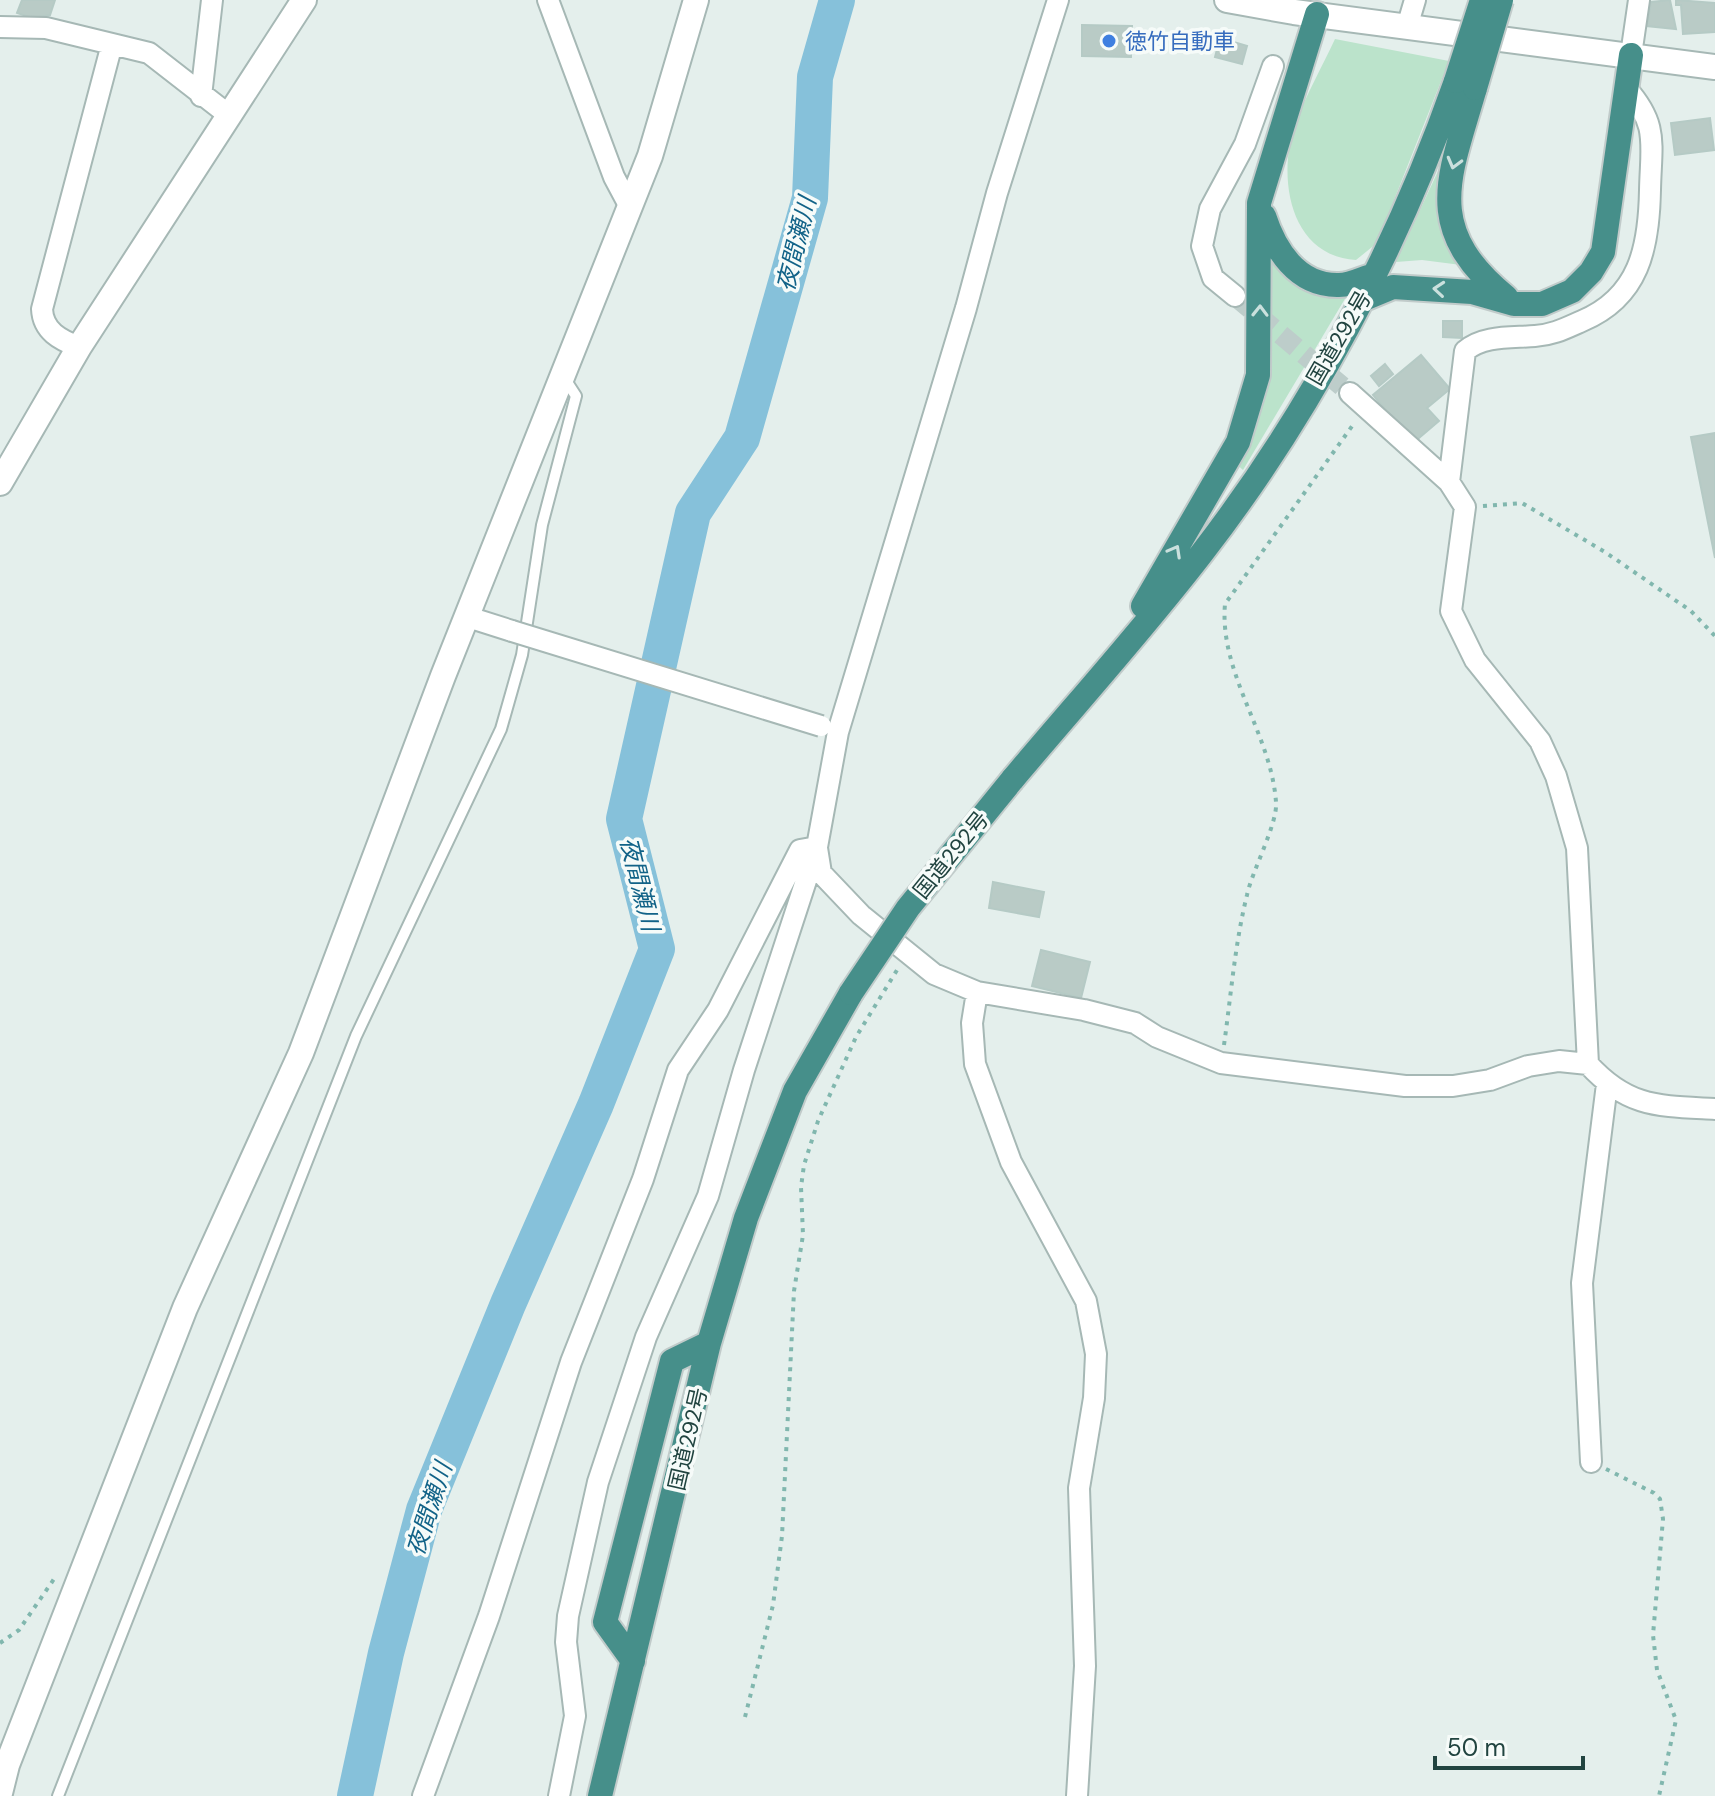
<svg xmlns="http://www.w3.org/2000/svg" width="1715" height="1796" viewBox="0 0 1715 1796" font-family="'DM Sans','Noto Sans JP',sans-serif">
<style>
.green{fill:#bbe3cb}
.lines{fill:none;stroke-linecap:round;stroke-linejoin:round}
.river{stroke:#86c1da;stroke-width:36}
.building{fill:#b9cbc6;stroke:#b5cac5;stroke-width:2}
.minor-tunnel{stroke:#bdcdca;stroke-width:20;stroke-dasharray:20 10;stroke-linecap:butt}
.service-casing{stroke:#a6b8b5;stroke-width:14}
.minor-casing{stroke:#a6b8b5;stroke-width:24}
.tertiary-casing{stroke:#a6b8b5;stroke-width:28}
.trunk-casing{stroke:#c1cbca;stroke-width:28}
.path{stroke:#81b7ae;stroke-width:4;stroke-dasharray:4 6;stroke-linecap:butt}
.service{stroke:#fff;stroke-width:10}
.minor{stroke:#fff;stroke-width:20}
.tertiary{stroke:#fff;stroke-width:24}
.trunk{stroke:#468f8a;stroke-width:24}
.minor-bridge-casing{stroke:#a6b8b5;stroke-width:24;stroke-linecap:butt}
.trunk-bridge-casing{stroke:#c1cbca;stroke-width:28;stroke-linecap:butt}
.minor-bridge{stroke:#fff;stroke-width:20}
.trunk-bridge{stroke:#468f8a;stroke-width:24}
.oneway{stroke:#cae0dd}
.shop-dot{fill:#3f7fe0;stroke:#f6fbf9;stroke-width:3}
.labels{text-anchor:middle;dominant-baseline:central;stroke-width:7;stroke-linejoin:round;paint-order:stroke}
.shop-label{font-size:22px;fill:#366cbe;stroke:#f6fbf9;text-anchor:start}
.street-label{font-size:22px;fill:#214440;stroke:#f6fbf9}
.water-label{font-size:24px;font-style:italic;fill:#126388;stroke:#f6fbf9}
</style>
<rect width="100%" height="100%" fill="#e4efec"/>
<path class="green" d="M 1335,39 L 1449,61 L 1377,243 L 1356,260 C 1289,256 1277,177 1295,124 C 1306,95 1322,67 1335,39 Z
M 1439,169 L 1469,266 L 1422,260 L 1396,262 Z
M 1266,250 L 1349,292 L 1243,470 L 1234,462 C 1281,388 1271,333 1266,250 Z"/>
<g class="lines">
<path class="river" d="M 355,1796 L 386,1653 L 424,1510 L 508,1304 L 596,1104 L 657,949 L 624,819 L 693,513 L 742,438 L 810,198 L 815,77 L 837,0"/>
</g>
<path class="building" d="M 22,0 L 55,0 L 50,15 L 32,18 L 17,13 Z
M 1670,0 L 1676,29 L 1647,26 L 1651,2 Z
M 1676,0 L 1715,3 L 1715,32 L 1683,34 L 1681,5 L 1676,5 Z
M 1082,25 L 1132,26 L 1131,57 L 1082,56 Z
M 1220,38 L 1247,46 L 1242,64 L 1215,57 Z
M 1710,118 L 1714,150 L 1675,155 L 1671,123 Z
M 1443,321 L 1462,321 L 1462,338 L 1443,337 Z
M 1421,355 L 1450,389 L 1427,408 L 1439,421 L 1413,443 L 1373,395 Z
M 1385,364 L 1393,374 L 1379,386 L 1371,376 Z
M 1715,433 L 1715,558 L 1691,437 Z
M 993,882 L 1044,892 L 1039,917 L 989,908 Z
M 1041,950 L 1090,962 L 1081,998 L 1032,986 Z"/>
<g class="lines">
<path class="minor-tunnel" d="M 1235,296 L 1350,393"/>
<g class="service-casing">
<path id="service" d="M 58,1796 L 356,1036 L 501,729 L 522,655 L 542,525 L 576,396 L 565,379"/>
</g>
<g class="minor-casing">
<path id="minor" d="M 548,0 L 614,177 L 630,207
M 0,27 L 46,28 L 149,53 L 230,116
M 1407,27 L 1415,0
M 1631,55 L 1639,0
M 1626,88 C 1659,125 1651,143 1650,190 C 1649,248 1639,297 1582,321 C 1566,328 1553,335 1535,336 C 1512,338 1483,335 1465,351 L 1449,482 L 1465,507 L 1451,611 L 1475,660 L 1540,741 L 1556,776 L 1577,848 L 1588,1064 C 1628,1108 1659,1106 1715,1109
M 201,96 L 212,0
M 1235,296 L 1213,278 L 1202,246 L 1210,209 L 1245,144 L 1273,66
M 79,347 C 60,340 43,331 42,309 L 112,44
M 1350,393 L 1449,482
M 468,617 L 512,631
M 817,848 L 821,873 L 861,915 L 934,974 L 977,992 L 1084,1010 L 1135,1023 L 1157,1037 L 1221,1063 L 1405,1086 L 1453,1086 L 1490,1080 L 1528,1066 L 1559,1061 L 1588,1064
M 977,992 L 972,1023 L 975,1064 L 1011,1162 L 1086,1301 L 1096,1354 L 1094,1398 L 1079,1488 L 1085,1666 L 1077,1796
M 1591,1462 L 1582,1283 L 1607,1084
M 423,1796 L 489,1616 L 571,1362 L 643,1179 L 678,1070 L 718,1010 L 800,850 L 817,847
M 559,1796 L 575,1716 L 566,1642 L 568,1616 L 598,1482 L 646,1337 L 708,1196 L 744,1070 L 817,847 L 838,732 L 966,308 L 997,193 L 1058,0"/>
</g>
<g class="tertiary-casing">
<path id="tertiary" d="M 1227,0 L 1294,12 L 1715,67
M 0,483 L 79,347 L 304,0
M 0,1793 L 7,1765 L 185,1308 L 301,1053 L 443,676 L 650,156 L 696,0"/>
</g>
<g class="trunk-casing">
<path id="trunk" d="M 1475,88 C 1449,178 1422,228 1506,297
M 1264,216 C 1275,250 1297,285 1337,285 C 1349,286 1363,278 1374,275
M 1364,299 L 1393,287 L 1472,292 L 1514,304 L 1542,304 L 1572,291 L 1591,272 L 1603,252 L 1631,55
M 1143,606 L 1238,442 L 1258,375 L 1259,203 L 1317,14
M 1012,780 C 1075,705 1142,631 1202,553 C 1311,412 1397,249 1456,81
M 633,1661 L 605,1622 L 672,1361 L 709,1343
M 600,1796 L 709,1343 L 746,1218 L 795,1091 L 851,993"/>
</g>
<path class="path" d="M 1483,506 L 1522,503 L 1605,552 L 1691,611 L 1715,636
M 1224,1045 C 1231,995 1235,943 1247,895 C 1252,871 1278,823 1276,802 C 1271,733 1219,674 1225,604 L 1355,422
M 1606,1469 L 1654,1493 L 1660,1499 L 1663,1519 L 1653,1635 L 1657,1670 L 1676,1720 L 1659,1796
M 0,1643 L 19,1630 L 54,1579
M 745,1717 L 773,1605 L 782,1536 L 794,1291 L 803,1235 L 801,1187 L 804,1165 L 818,1121 L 856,1037 L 897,970"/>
<use href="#service" class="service"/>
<use href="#minor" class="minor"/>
<use href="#tertiary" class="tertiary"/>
<use href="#trunk" class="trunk"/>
<g class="minor-bridge-casing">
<path id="minor-bridge" d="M 512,631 L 821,726"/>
</g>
<g class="trunk-bridge-casing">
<path id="trunk-bridge" d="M 1456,81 L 1482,0
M 1475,88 L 1501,0
M 851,993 L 908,908 L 1012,780"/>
</g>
<use href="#minor-bridge" class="minor-bridge"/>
<use href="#trunk-bridge" class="trunk-bridge"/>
</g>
<defs><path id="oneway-chevron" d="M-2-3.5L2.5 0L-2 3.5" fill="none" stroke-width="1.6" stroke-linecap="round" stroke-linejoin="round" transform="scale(2)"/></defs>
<g class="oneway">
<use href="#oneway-chevron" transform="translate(1454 163) rotate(105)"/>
<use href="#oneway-chevron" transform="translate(1439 289) rotate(-175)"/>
<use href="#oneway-chevron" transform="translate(1260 311) rotate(-89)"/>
<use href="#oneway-chevron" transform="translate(1175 551) rotate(-61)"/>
</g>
<circle class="shop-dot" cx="1109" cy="41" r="8"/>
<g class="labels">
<g class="shop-label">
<text x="1125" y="41">徳竹自動車</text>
</g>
<g class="street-label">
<text transform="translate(1339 338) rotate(-60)">国道292号</text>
<text transform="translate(951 855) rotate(-51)">国道292号</text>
<text transform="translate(688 1439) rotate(-77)">国道292号</text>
</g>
<g class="water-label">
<text transform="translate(796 244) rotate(-76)">夜間瀬川</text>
<text transform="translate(640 884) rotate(76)">夜間瀬川</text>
<text transform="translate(429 1509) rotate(-72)">夜間瀬川</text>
</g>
</g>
<path d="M1435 1756v12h148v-12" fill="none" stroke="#214440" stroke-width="4"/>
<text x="1447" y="1756" font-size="24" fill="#214440" stroke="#f6fbf9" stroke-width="6" paint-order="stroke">50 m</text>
</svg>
